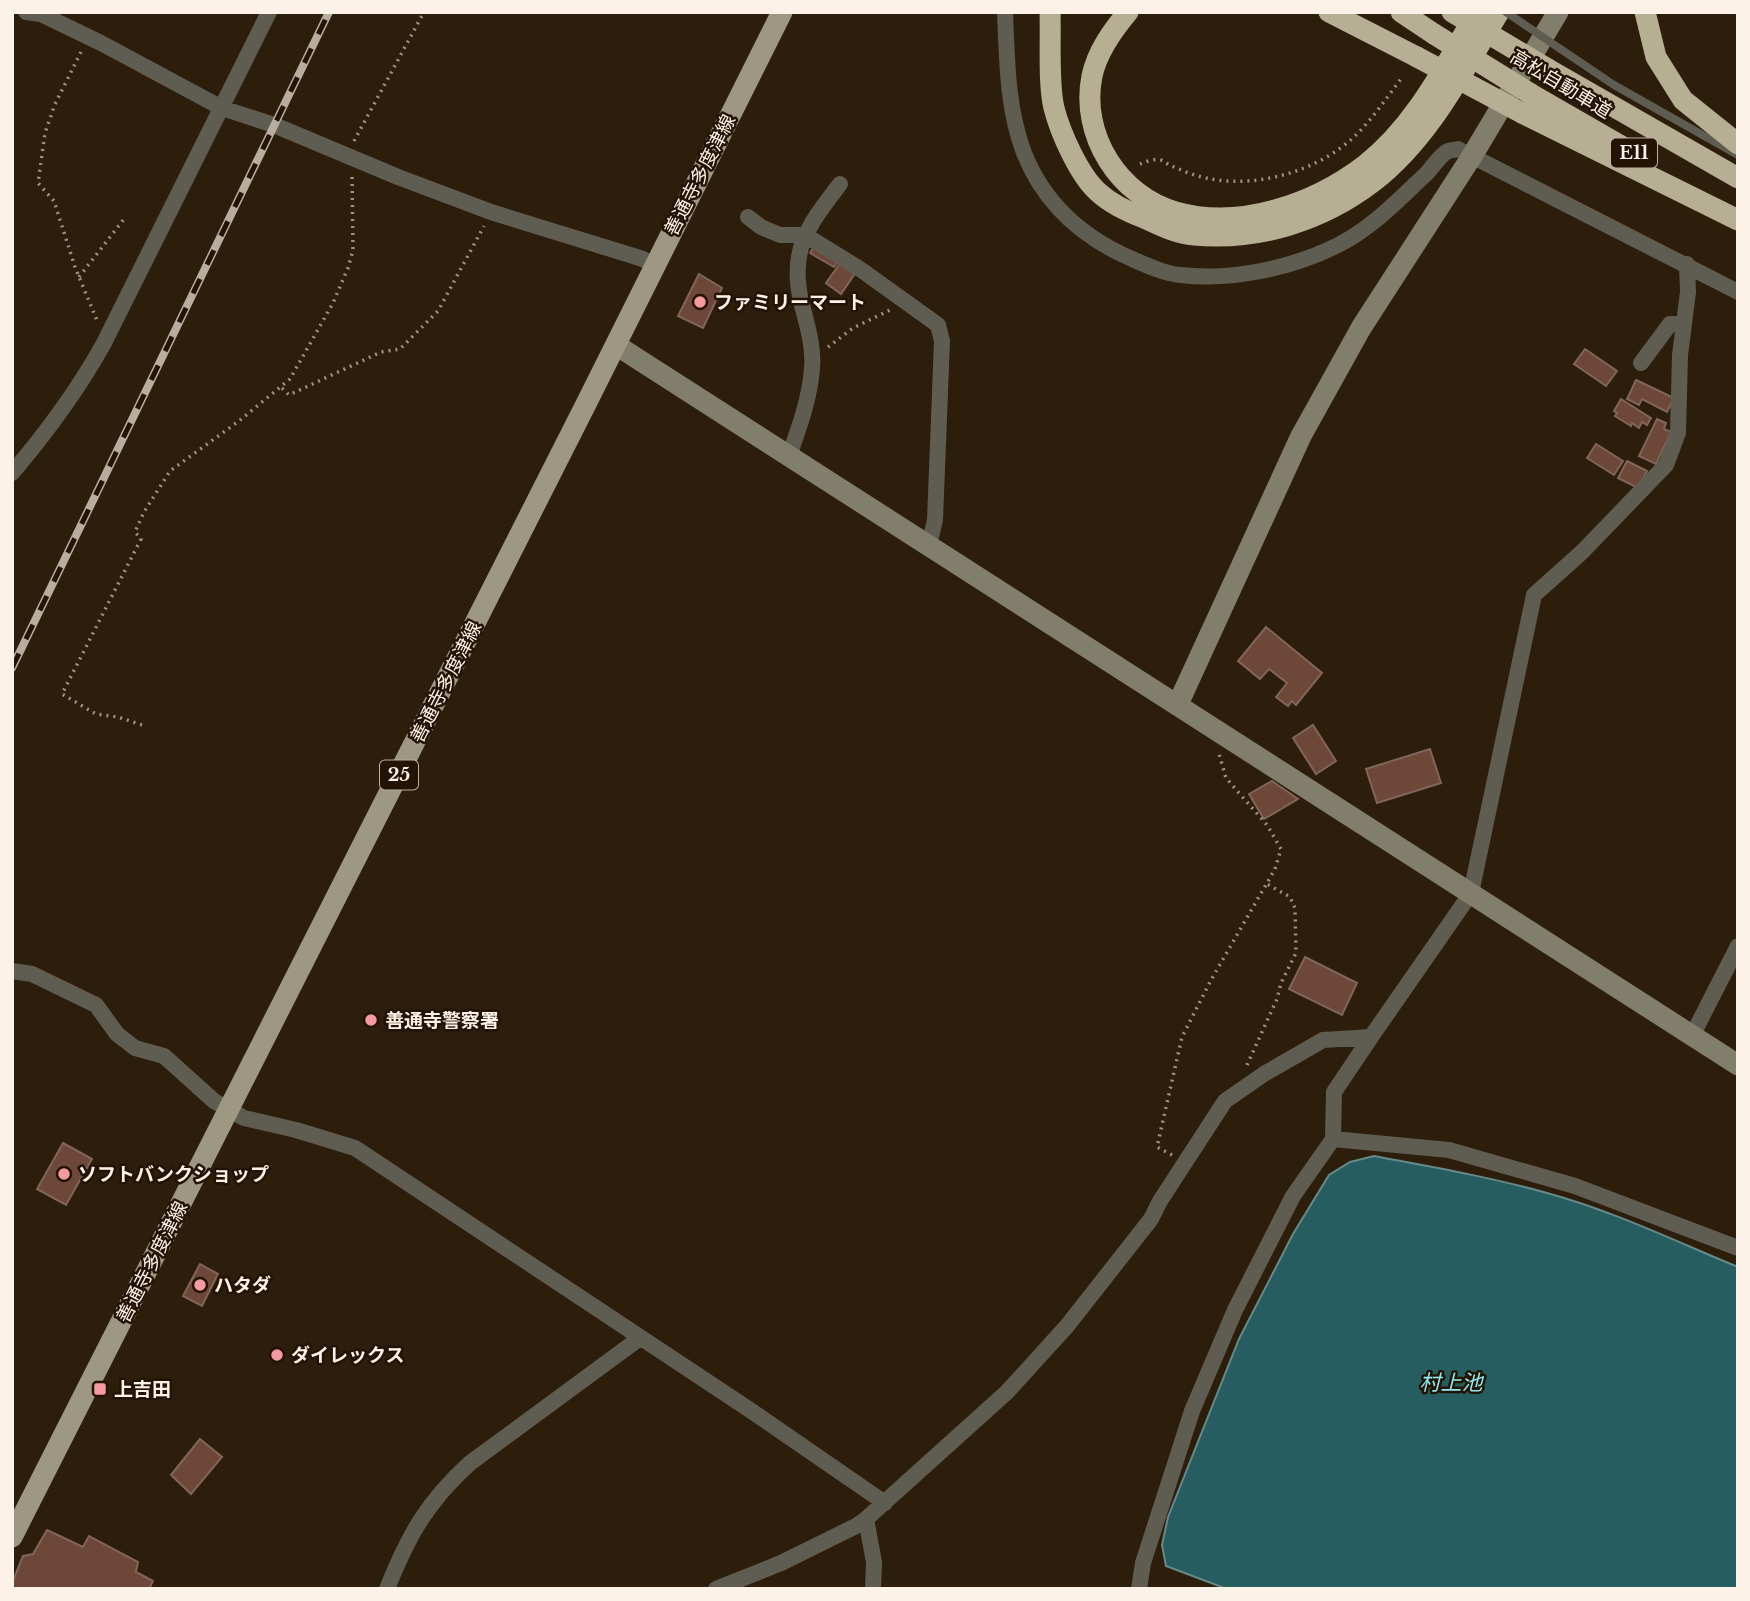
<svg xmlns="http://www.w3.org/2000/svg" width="1750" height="1601" viewBox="0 0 1750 1601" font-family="'Libre Baskerville','Noto Sans JP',serif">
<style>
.water{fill:#265d61;stroke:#668a89;stroke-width:2}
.building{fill:#6d4738;stroke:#80655b;stroke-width:2}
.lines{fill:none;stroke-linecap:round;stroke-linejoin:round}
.path{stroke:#9f9183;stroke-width:3.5;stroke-dasharray:2 5;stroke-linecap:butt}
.lane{stroke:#5f5c51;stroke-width:8}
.street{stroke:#5f5c51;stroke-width:16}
.secondary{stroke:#827e6c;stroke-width:21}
.primary{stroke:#9e9781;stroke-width:21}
.highway{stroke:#b7af94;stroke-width:21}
.rail-casing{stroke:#b9ada0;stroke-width:8}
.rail{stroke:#231303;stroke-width:5;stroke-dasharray:16;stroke-linecap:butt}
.lane-bridge{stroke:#5f5c51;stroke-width:8}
.highway-bridge{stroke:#b7af94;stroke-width:21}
.poi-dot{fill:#f49aa0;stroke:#231303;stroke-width:2.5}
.labels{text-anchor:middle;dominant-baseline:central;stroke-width:5;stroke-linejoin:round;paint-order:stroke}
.shield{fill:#231303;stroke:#bcafa3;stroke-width:2}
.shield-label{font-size:18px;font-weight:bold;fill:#fdf2e7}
.street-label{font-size:19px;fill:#fdf2e7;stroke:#231303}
.poi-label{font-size:19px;font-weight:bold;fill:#fdf2e7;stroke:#231303;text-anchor:start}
.water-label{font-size:21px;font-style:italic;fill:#8ee9f1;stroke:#231303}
</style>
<rect width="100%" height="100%" fill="#2d1d0b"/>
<path class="water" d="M 1374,1156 C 1432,1167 1490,1177 1547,1193 C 1613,1211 1675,1241 1738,1267 L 1738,1589 L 1227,1589 L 1166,1566 L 1162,1545 L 1168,1517 L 1239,1339 L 1293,1234 L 1329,1175 L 1350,1162 Z"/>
<path class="building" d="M 815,245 L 839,260 L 834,267 L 810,253 Z
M 841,262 L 856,272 L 841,294 L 826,283 Z
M 699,274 L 722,288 L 703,328 L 678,316 Z
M 1585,349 L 1617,371 L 1606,386 L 1574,364 Z
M 1636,380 L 1674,398 L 1667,412 L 1642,399 L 1639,405 L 1627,399 Z
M 1621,399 L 1651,418 L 1647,425 L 1642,422 L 1639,428 L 1632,423 L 1631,426 L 1615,416 L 1617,413 L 1614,411 Z
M 1657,419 L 1666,423 L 1664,429 L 1671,432 L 1656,464 L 1639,456 Z
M 1596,444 L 1623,461 L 1614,475 L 1587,458 Z
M 1627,461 L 1647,471 L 1638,488 L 1618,478 Z
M 1266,627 L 1322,673 L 1296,705 L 1292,701 L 1288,706 L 1276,697 L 1287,683 L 1269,669 L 1260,679 L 1238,661 Z
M 1313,725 L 1336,761 L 1316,774 L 1293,738 Z
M 1430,749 L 1441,783 L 1377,803 L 1366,769 Z
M 1272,781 L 1298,799 L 1264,819 L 1249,794 Z
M 1305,957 L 1357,983 L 1342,1015 L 1289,989 Z
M 63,1143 L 92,1159 L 66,1205 L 37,1189 Z
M 200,1264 L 218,1274 L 202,1306 L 183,1296 Z
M 200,1439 L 222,1457 L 191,1494 L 171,1475 Z
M 47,1530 L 83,1547 L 89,1536 L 138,1562 L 136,1572 L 153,1581 L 149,1589 L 12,1589 L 12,1583 L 23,1556 L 33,1554 Z"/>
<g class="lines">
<path class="path" d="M 81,52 L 55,104 L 45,133 L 38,183 L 54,201 L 75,267 L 98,323
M 354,141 L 424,12
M 1140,164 C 1146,162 1154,158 1161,160 C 1165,161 1167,164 1170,165 C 1182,171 1198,177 1211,179 C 1260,188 1320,170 1356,135 C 1374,117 1388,96 1403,76
M 79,277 L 124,219
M 828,347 L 853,328 L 890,310
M 282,388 L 289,395 L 381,352 L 400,349 L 438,311 L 484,226
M 142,725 L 118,717 L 96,714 L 62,694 L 141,539 L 135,532 L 144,512 L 170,471 L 239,421 L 290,379 L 333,303 L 348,268 L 353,250 L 352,174
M 1247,1065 L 1277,999 L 1281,983 L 1296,953 L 1295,908 L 1290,897 L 1267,884
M 1172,1155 L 1157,1147 L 1182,1037 L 1211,980 L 1275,869 L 1281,849 L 1267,825 L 1226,778 L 1219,754"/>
<path class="lane" d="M 1559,48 L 1614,85 L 1738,155"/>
<path class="street" d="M 26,12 L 41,14 L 101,43 L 222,108 L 274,125 L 398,177 L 491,212 L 643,259 L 654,266
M 1005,12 C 1007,60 1007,108 1024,153 C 1044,203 1082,237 1130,258 C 1146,265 1163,273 1180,275 C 1233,281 1293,268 1340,244 C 1373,227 1399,199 1426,174 C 1432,168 1440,155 1448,151 C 1451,150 1455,150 1458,149 L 1738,292
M 748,217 L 761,227 L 780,235 L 805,235 L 860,269 L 938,325 L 942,341 L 935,520 L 929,545
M 1641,363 L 1670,324 L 1684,324
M 789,456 C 799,428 810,398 812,368 C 814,347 807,325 802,305 C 788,250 808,226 840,184
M 12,473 C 47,432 78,390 104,343 L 269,12
M 12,971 L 32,974 L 96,1005 L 117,1034 L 135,1048 L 164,1056 L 214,1101 L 244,1118 L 296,1130 L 355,1148 L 750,1410 L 885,1503
M 1692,1036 L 1738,946
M 1371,1037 L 1334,1092 L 1333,1139 L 1449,1150 L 1575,1186 L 1738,1248
M 866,1519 L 874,1562 L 873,1589
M 387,1589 C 408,1536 427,1502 470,1463 L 640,1338
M 716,1589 L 781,1563 L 856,1526 L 866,1519 L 1007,1392 L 1067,1326 L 1151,1219 L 1160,1201 L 1225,1101 L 1264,1074 L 1323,1040 L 1371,1037 L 1471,893 L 1534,595 L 1582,552 L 1666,465 L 1678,433 L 1680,355 L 1688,292 L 1687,264
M 1139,1589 L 1143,1563 L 1192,1411 L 1235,1310 L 1293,1196 L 1333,1139"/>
<path class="secondary" d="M 616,345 L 1738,1065
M 1178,704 L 1301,436 L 1361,328 L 1472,156 L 1558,12"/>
<path class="primary" d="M 12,1537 L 586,404 L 782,12"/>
<path class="highway" d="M 1050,12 C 1051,39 1048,84 1054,108 C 1060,132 1079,175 1098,192 C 1111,204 1128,212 1144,218 C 1159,225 1177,234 1194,235 C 1258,241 1322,221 1373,182 C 1429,139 1463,71 1499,12
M 1128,12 C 1112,31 1097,52 1092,76 C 1080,135 1119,196 1176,212 C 1240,230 1314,204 1365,165 C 1415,126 1445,66 1477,12
M 1329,12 L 1417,57
M 1401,12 L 1434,34
M 1645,12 L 1656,57 L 1683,100 L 1738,144
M 1548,69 L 1738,178
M 1531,94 L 1644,159
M 1522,113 L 1738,220"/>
<g class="rail-casing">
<path id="rail" d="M 12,668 L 329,12"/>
</g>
<use href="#rail" class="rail"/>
<path class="lane-bridge" d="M 1506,12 L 1559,48"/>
<path class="highway-bridge" d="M 1452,12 L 1548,69
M 1434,34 L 1531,94
M 1417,57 L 1522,113"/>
</g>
<g class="poi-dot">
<circle cx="700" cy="302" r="7"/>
<circle cx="371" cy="1020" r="7"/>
<circle cx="64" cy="1174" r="7"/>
<circle cx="200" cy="1285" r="7"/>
<circle cx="277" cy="1355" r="7"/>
<rect x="93" y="1382" width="14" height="14" rx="3.5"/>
</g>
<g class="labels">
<g class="shield">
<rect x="1611" y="138.5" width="46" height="29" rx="5"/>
<rect x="380" y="760.5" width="38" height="29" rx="5"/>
</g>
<g class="shield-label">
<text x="1634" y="153">E11</text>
<text x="399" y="775">25</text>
</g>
<g class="street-label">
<text transform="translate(1561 84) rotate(31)">高松自動車道</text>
<text transform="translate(700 175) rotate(-63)">善通寺多度津線</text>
<text transform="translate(446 682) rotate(-63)">善通寺多度津線</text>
<text transform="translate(152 1262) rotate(-63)">善通寺多度津線</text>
</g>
<g class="poi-label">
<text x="714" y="302">ファミリーマート</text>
<text x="385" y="1020">善通寺警察署</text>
<text x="78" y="1174">ソフトバンクショップ</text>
<text x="214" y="1285">ハタダ</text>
<text x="291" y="1355">ダイレックス</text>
<text x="114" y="1389">上吉田</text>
</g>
<g class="water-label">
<text x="1451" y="1383">村上池</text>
</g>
</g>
<rect width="1750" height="1601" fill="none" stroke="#fdf2e7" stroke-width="28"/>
</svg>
